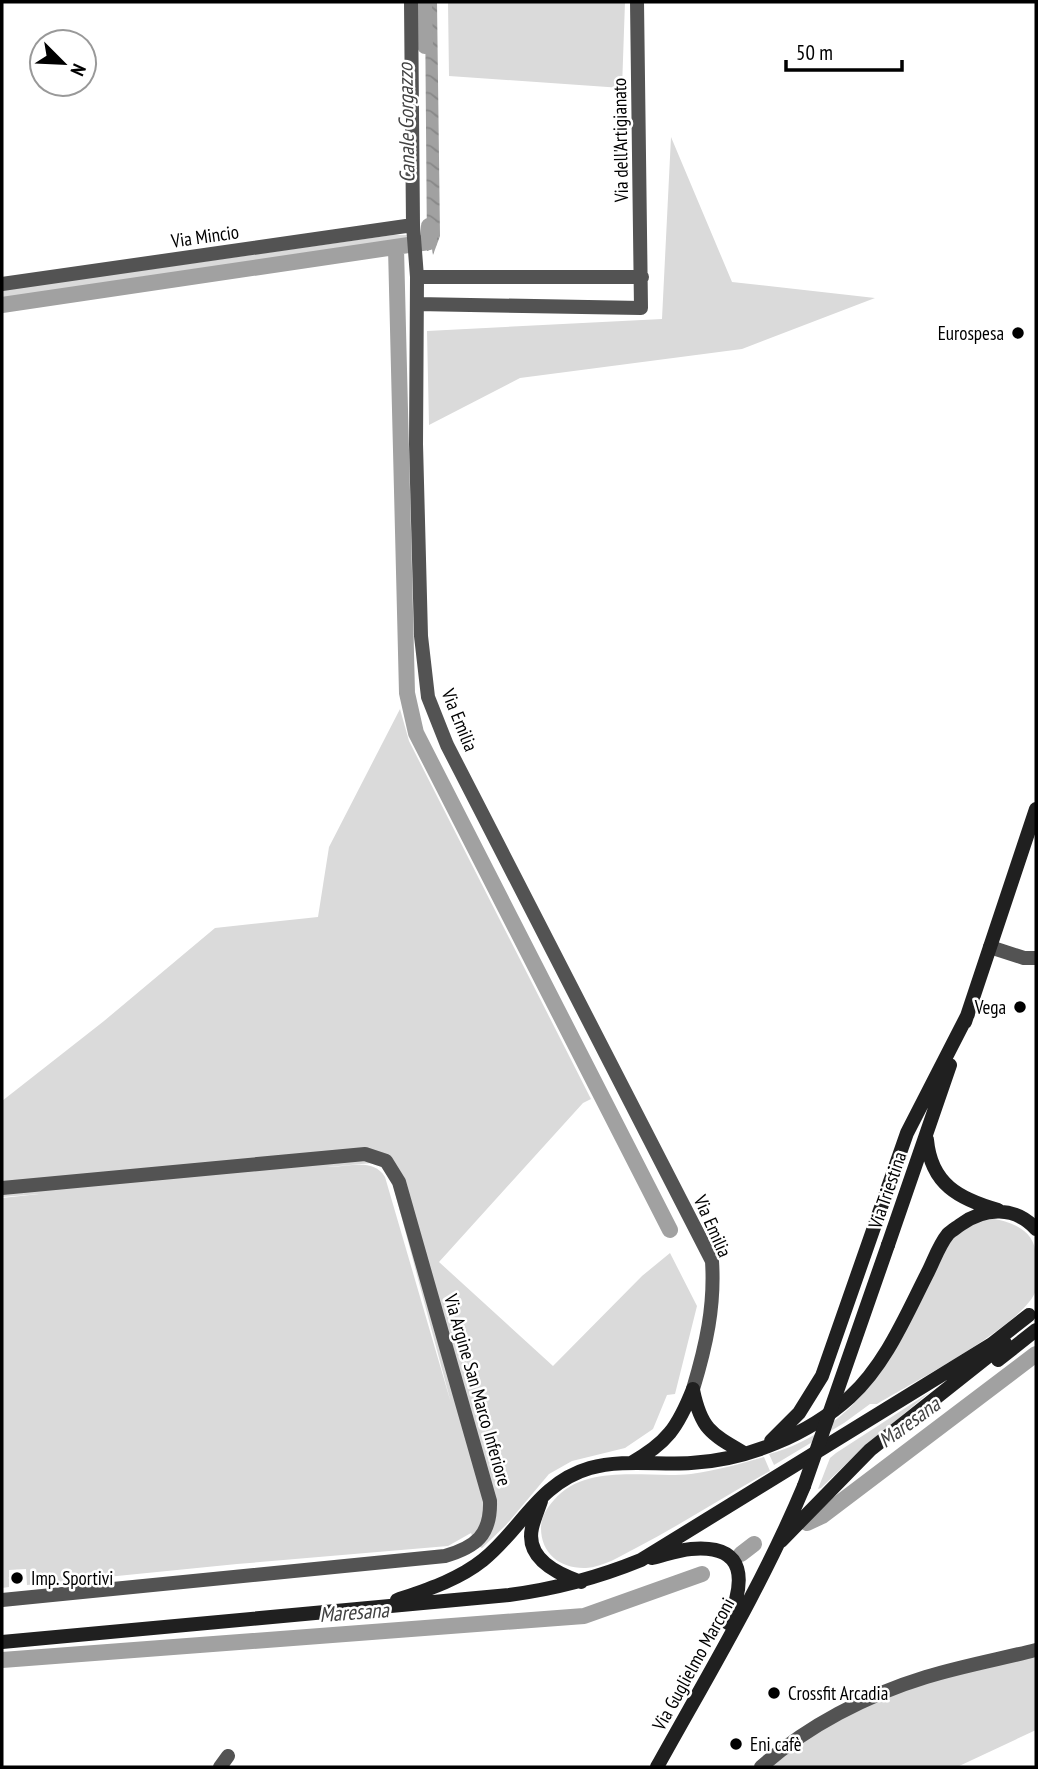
<svg xmlns="http://www.w3.org/2000/svg" width="1038" height="1769" viewBox="0 0 1038 1769" font-family="'PT Sans Narrow',sans-serif">
<style>
.grass{fill:#dadada;fill-rule:evenodd}
.water{fill:url(#water-waves)}
.lines{fill:none;stroke-linecap:round;stroke-linejoin:round}
.canal{stroke:#a1a1a1;stroke-width:16}
.street{stroke:#535353;stroke-width:14}
.secondary{stroke:#202020;stroke-width:14}
.secondary-bridge{stroke:#202020;stroke-width:14}
.poi-dot{fill:#000;stroke:#fff;stroke-width:2.5}
.labels{text-anchor:middle;dominant-baseline:central;stroke-width:5;stroke-linejoin:round;paint-order:stroke}
.street-label{font-size:19px;fill:#000;stroke:#fff}
.poi-label{font-size:19px;fill:#000;stroke:#fff;text-anchor:start}
.water-label{font-size:21px;font-style:italic;fill:#424242;stroke:#fff}
</style>
<defs>
<pattern id="water-waves" width="16" height="10" patternUnits="userSpaceOnUse" patternTransform="scale(1.75)"><rect width="16" height="10" fill="#a1a1a1"/><path d="M0 5q4-4 8 0t8 0" fill="none" stroke="#898989"/></pattern>
</defs>
<rect width="100%" height="100%" fill="#fff"/>
<path class="grass" d="M 448,2 L 625,2 L 622,88 L 449,76 Z
M 671,137 L 732,282 L 875,298 L 742,349 L 520,378 L 429,425 L 427,331 L 662,319 Z
M 393,235 L 414,235 L 415,240 L 2,300 L 2,290 Z
M 400,709 L 409,741 L 591,1099 L 583,1103 L 439,1262 L 553,1366 L 642,1276 L 670,1253 L 697,1306 L 675,1394 L 667,1395 L 653,1429 L 625,1448 L 572,1461 L 549,1474 L 506,1525 L 482,1548 L 476,1545 L 471,1533 L 448,1546 L 237,1564 L 27,1585 L 26,1569 L 9,1570 L 9,1587 L 2,1588 L 2,1198 L 39,1194 L 2,1197 L 2,1101 L 104,1021 L 215,928 L 318,917 L 329,847 ZM 373,1163 L 389,1170 L 451,1403 L 385,1177 C 373,1157 347,1168 327,1167 Z
M 989,1218 C 1013,1222 1036,1230 1036,1258 C 1036,1267 1038,1281 1036,1290 C 1026,1324 910,1384 877,1404 L 870,1404 L 844,1423 L 774,1465 L 769,1454 C 812,1443 849,1414 875,1379 L 953,1236 L 963,1228 Z
M 930,1392 L 862,1449 L 821,1488 L 818,1489 L 830,1458 L 836,1453 Z
M 764,1457 L 770,1471 C 725,1496 682,1524 636,1548 C 621,1556 603,1567 586,1568 C 561,1569 541,1554 541,1528 C 541,1517 547,1508 554,1500 C 587,1462 648,1479 691,1474 C 717,1470 740,1464 764,1457 Z
M 1036,1645 L 1036,1730 L 957,1767 L 769,1767 L 810,1726 L 907,1678 Z"/>
<path class="water" d="M 425,2 L 437,2 L 440,236 L 433,255 L 432,249 L 427,251 Z"/>
<g class="lines">
<path class="canal" d="M 424,2 L 425,46
M 396,248 L 407,693 L 416,733 L 670,1230
M 2,305 L 429,242 L 429,226
M 807,1523 L 822,1516 L 1036,1354
M 741,1554 L 754,1544
M 2,1660 L 584,1616 L 702,1574"/>
<path class="street" d="M 411,2 L 413,225 L 417,277 L 416,444 L 421,636 L 428,697 L 447,745 L 712,1261 C 715,1306 706,1346 693,1389
M 417,277 L 642,277
M 2,284 L 413,225
M 417,304 L 641,308 L 637,2
M 990,947 L 1024,958 L 1036,958
M 2,1188 L 365,1154 L 386,1161 L 399,1182 L 490,1501 C 491,1535 476,1547 445,1556 L 2,1600
M 220,1767 L 228,1756
M 761,1767 C 807,1726 867,1695 926,1677 C 962,1666 1000,1659 1036,1650"/>
<path class="secondary" d="M 965,1022 L 1036,809
M 927,1140 C 931,1184 959,1199 998,1210
M 888,1245 L 950,1065
M 998,1360 L 1036,1330
M 693,1390 C 701,1429 711,1434 744,1453
M 771,1441 L 799,1413 L 822,1376 L 907,1133 L 968,1014
M 631,1463 C 667,1443 678,1427 693,1389
M 541,1501 C 538,1510 534,1519 532,1528 C 525,1559 558,1574 581,1582
M 781,1541 L 870,1450 L 1005,1343
M 652,1558 C 665,1555 678,1550 691,1549 C 748,1544 745,1582 728,1623
M 397,1600 C 426,1590 458,1580 483,1560 C 521,1530 538,1483 590,1468 C 621,1459 659,1465 691,1463 C 747,1460 808,1435 850,1397 C 886,1364 906,1315 928,1272 C 934,1260 939,1245 948,1234 C 951,1231 956,1228 960,1225 C 985,1207 1015,1206 1036,1229
M 2,1642 L 509,1595 C 555,1589 597,1578 641,1560 L 992,1344 L 1029,1315
M 657,1767 C 708,1675 763,1584 804,1486"/>
<path class="secondary-bridge" d="M 804,1486 L 888,1245"/>
</g>
<g class="poi-dot">
<circle cx="1018" cy="333" r="7"/>
<circle cx="1020" cy="1007" r="7"/>
<circle cx="17" cy="1578" r="7"/>
<circle cx="774" cy="1693" r="7"/>
<circle cx="736" cy="1744" r="7"/>
</g>
<g class="labels">
<g class="street-label">
<text transform="translate(620 140) rotate(-91)">Via dell'Artigianato</text>
<text transform="translate(205 236) rotate(-8)">Via Mincio</text>
<text transform="translate(460 720) rotate(68)">Via Emilia</text>
<text transform="translate(887 1190) rotate(-71)">Via Triestina</text>
<text transform="translate(713 1226) rotate(66)">Via Emilia</text>
<text transform="translate(478 1390) rotate(74)">Via Argine San Marco Inferiore</text>
<text transform="translate(693 1664) rotate(-61)">Via Guglielmo Marconi</text>
</g>
<g class="poi-label">
<text x="1004" y="333" text-anchor="end">Eurospesa</text>
<text x="1006" y="1007" text-anchor="end">Vega</text>
<text x="31" y="1578">Imp. Sportivi</text>
<text x="788" y="1693">Crossfit Arcadia</text>
<text x="750" y="1744">Eni cafè</text>
</g>
<g class="water-label">
<text transform="translate(406 123) rotate(-91)">Canale Gorgazzo</text>
<text transform="translate(909 1422) rotate(-36)">Maresana</text>
<text transform="translate(354 1612) rotate(-4)">Maresana</text>
</g>
</g>
<rect width="1038" height="1769" fill="none" stroke="#000000" stroke-width="7"/>
<g transform="translate(63 63) rotate(114)"><circle r="33" fill="#ffffff" stroke="#999999" stroke-width="2"/>
<path d="M0-5L12 26L0 18L-12 26Z" fill="#000000"/>
<text y="-10" font-size="19" font-weight="bold" text-anchor="middle" fill="#000000">N</text>
</g>
<path d="M786 60v10h116v-10" fill="none" stroke="#000000" stroke-width="3.5"/>
<text x="796" y="60" font-size="21" fill="#000000" stroke="#ffffff" stroke-width="5" paint-order="stroke">50 m</text>
</svg>
